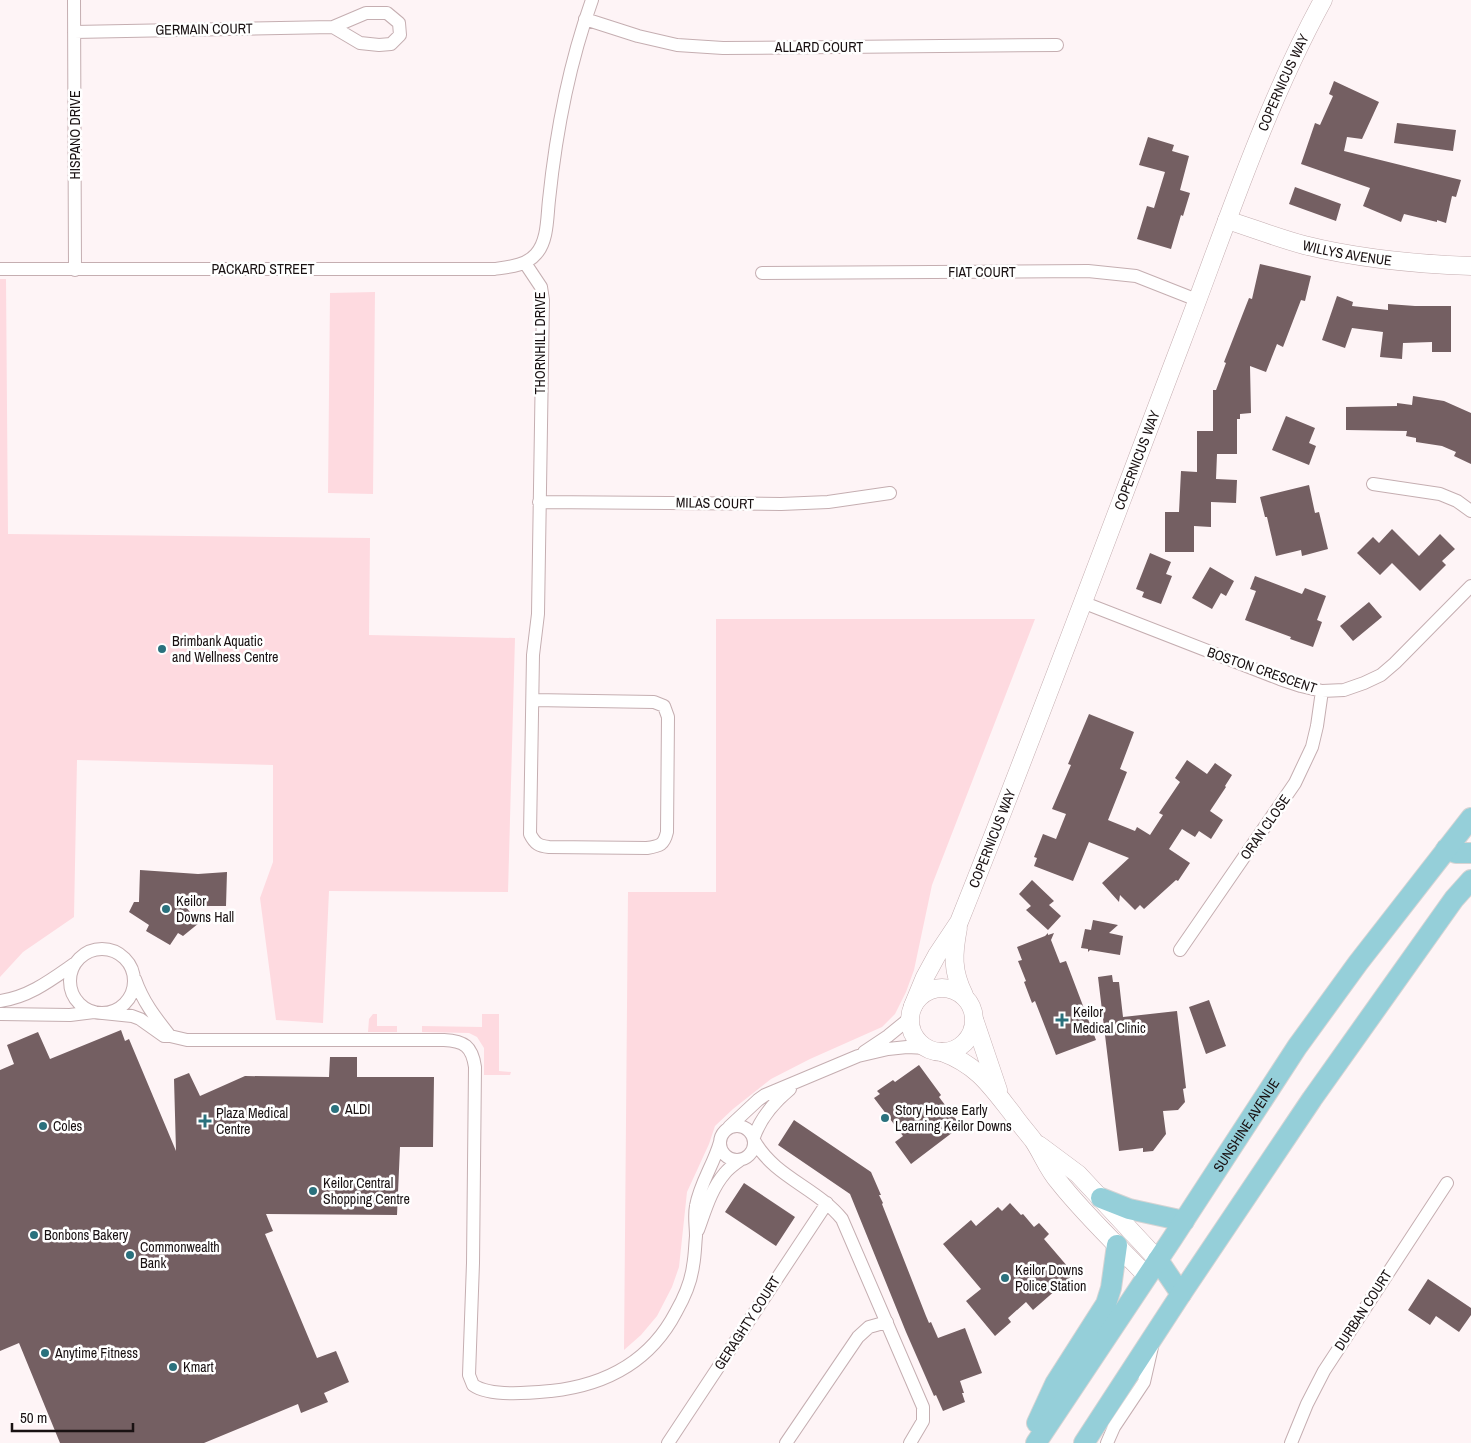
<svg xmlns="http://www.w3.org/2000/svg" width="1471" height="1443" viewBox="0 0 1471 1443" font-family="'Archivo Narrow',sans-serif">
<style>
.green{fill:#fedae0}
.building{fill:#745f62}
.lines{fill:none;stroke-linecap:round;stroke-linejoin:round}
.street-casing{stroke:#c5aeb1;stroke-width:14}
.secondary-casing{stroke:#c5aeb1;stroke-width:19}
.primary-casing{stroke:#d6d4d4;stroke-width:22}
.street{stroke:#fff;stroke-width:12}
.secondary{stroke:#fff;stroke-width:18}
.primary{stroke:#95cfd9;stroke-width:20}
.poi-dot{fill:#2a717d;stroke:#fff;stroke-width:2}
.labels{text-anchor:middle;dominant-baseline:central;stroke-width:5;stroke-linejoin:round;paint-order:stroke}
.street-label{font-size:14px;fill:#191112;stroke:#fff}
.poi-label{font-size:14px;fill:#191112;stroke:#fff;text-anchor:start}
</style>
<rect width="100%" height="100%" fill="#fef4f6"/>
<path class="green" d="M 0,279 L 6,279 L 8,534 L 370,538 L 369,635 L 515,638 L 508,892 L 329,891 L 323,1023 L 276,1020 L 260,898 L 273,862 L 273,765 L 77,760 L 74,917 L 23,952 L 0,977 Z
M 375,292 L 373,494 L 328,493 L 330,293 Z
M 716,619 L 1035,619 L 932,885 L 914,970 L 906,992 L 895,1014 L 882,1027 L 810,1059 L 771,1079 L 733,1109 L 715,1126 L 709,1144 L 687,1192 L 679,1267 L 672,1287 L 657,1316 L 641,1335 L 624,1350 L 628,892 L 716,892 Z
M 373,1014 L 377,1014 L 377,1026 L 397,1026 L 397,1032 L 368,1032 L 369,1019 Z
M 482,1014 L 499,1014 L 499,1071 L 511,1072 L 510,1075 L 484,1075 L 484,1048 L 477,1037 L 469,1033 L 422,1032 L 422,1026 L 482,1027 Z"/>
<path class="building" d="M 1334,81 L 1379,102 L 1362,139 L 1347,137 L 1344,151 L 1461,180 L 1456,197 L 1452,196 L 1446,223 L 1437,220 L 1437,222 L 1404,214 L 1401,222 L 1363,206 L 1370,188 L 1301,164 L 1315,123 L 1320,125 L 1333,96 L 1329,94 Z
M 1397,123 L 1456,130 L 1453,151 L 1394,143 Z
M 1148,137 L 1174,145 L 1172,151 L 1189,156 L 1180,190 L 1190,193 L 1183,216 L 1181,215 L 1171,249 L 1137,239 L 1147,206 L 1154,208 L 1165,172 L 1139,165 Z
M 1295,187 L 1341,204 L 1336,221 L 1289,204 Z
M 1260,264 L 1311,276 L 1305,301 L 1301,300 L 1283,347 L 1277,344 L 1266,372 L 1250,366 L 1251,413 L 1240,414 L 1240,419 L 1237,419 L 1237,454 L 1217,454 L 1216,479 L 1237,480 L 1236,503 L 1211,502 L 1211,527 L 1194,526 L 1194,552 L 1165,552 L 1165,512 L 1179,512 L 1181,471 L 1197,472 L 1197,431 L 1213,431 L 1213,390 L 1216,390 L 1226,363 L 1224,362 L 1249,298 L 1252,299 Z
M 1337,296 L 1353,302 L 1352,306 L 1388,310 L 1388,304 L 1415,306 L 1451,306 L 1451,352 L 1432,352 L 1432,342 L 1403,343 L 1402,359 L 1380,357 L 1383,332 L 1352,328 L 1345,348 L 1322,340 Z
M 1413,396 L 1444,401 L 1471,413 L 1471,464 L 1454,456 L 1456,452 L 1442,446 L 1416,442 L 1416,438 L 1406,436 L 1407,431 L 1346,430 L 1346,407 L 1397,406 L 1397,403 L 1412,405 Z
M 1286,416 L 1315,428 L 1309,443 L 1316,446 L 1309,465 L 1272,450 Z
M 1309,485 L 1315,513 L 1319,512 L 1328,549 L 1302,556 L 1301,550 L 1276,556 L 1267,517 L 1265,517 L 1260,497 Z
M 1392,529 L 1419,556 L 1440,534 L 1455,549 L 1442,561 L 1446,565 L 1420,591 L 1392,563 L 1380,575 L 1357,553 L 1373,537 L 1379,543 Z
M 1150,553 L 1171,562 L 1166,574 L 1172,576 L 1161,604 L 1142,597 L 1144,592 L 1136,589 Z
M 1210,567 L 1234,581 L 1226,596 L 1221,593 L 1212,609 L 1192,598 Z
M 1255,576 L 1302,594 L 1305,588 L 1326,596 L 1317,620 L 1322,622 L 1313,647 L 1290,639 L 1291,637 L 1245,620 L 1256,591 L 1250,589 Z
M 1369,602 L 1382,617 L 1353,641 L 1340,626 Z
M 1089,714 L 1134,732 L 1120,769 L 1127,772 L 1108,820 L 1135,831 L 1137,827 L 1150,835 L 1163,815 L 1159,813 L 1180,782 L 1175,778 L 1187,760 L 1207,774 L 1215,763 L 1232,775 L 1225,786 L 1226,787 L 1210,811 L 1223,820 L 1211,839 L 1199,831 L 1195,837 L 1182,829 L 1169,849 L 1190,863 L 1178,881 L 1176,880 L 1144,909 L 1140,905 L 1135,910 L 1120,895 L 1119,902 L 1102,883 L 1129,858 L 1089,842 L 1073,881 L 1034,866 L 1037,858 L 1034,857 L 1043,834 L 1056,839 L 1066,814 L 1052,809 L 1071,765 L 1068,764 Z
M 140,870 L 198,874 L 227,872 L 226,906 L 185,906 L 199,923 L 183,936 L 178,933 L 170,945 L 146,931 L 149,925 L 129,912 L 134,902 L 139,902 Z
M 1032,880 L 1054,901 L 1049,905 L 1061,916 L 1048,930 L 1026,910 L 1031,906 L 1019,894 Z
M 1093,920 L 1118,925 L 1109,933 L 1123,936 L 1120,955 L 1090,950 L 1088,952 L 1088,949 L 1081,948 L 1085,929 L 1091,930 Z
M 1048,933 L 1048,935 L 1054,933 L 1051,940 L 1060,963 L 1066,961 L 1096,1040 L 1056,1055 L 1035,1001 L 1032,1003 L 1024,982 L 1026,981 L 1018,961 L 1022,960 L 1017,947 L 1045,936 Z
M 1112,975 L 1113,982 L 1119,982 L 1123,1017 L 1177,1011 L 1186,1088 L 1183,1089 L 1185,1102 L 1178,1110 L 1163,1111 L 1166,1134 L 1153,1151 L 1143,1152 L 1143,1148 L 1119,1151 L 1098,977 Z
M 1209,1000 L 1226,1046 L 1206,1054 L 1189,1007 Z
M 121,1030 L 125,1041 L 129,1039 L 176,1151 L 174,1079 L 189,1073 L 200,1096 L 245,1076 L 329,1077 L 330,1057 L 357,1057 L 357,1077 L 434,1077 L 433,1147 L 400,1147 L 397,1215 L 266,1214 L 273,1231 L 265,1234 L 317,1358 L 336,1351 L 349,1382 L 324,1393 L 328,1402 L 301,1413 L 298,1404 L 204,1443 L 60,1443 L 19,1343 L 0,1351 L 0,1070 L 14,1064 L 7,1045 L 38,1032 L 50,1059 Z
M 919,1065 L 941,1095 L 939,1097 L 961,1126 L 911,1164 L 895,1142 L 903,1136 L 874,1098 L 880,1094 L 877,1091 L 893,1080 L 895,1082 Z
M 794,1120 L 871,1172 L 881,1195 L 879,1195 L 883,1203 L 882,1204 L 926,1316 L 929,1323 L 931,1322 L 938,1338 L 965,1328 L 982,1373 L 960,1381 L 964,1393 L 962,1393 L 965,1402 L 943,1411 L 936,1395 L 934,1396 L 906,1332 L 850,1194 L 778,1145 Z
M 744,1183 L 795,1217 L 776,1246 L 725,1212 Z
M 1010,1203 L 1021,1215 L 1023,1214 L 1034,1227 L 1039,1223 L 1049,1234 L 1044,1239 L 1068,1267 L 1067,1268 L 1073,1275 L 1033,1310 L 1026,1302 L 1008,1318 L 1011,1322 L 995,1336 L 966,1301 L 981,1289 L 943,1244 L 971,1220 L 976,1226 L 998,1207 L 1002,1211 Z
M 1428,1279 L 1471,1308 L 1471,1315 L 1459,1332 L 1436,1316 L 1430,1325 L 1408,1310 Z"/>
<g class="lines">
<g class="street-casing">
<path id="street" d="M 74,0 L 75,270
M 585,19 L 638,36 L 677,45 L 723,48 L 1057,45
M 74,32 L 333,27 L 366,13 L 387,13 L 399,23 L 400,35 L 391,44 L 379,45 L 360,43 L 333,27
M 525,263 L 541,287 L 543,300 L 538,614 L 533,655 L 530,834 C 535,844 539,846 549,847 L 647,848 C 660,846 664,845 667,832 L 668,717 L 664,706 L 654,702 L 533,700
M 0,269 L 494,269 C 508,267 526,266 536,254 C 548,241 547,217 549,200 C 556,132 569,64 592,0
M 762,273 L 1088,271 L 1136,276 L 1197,300
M 1373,484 L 1440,494 L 1457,501 L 1471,511
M 539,502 L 781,504 L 828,502 L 890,493
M 1082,602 L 1280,679 L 1301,686 L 1322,691 L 1344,690 L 1364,683 L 1381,675 L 1395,663 L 1471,586
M70 981a32 32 0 1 1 64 0a32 32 0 1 1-64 0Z
M 1180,950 L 1295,783 L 1312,747 L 1317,726 L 1322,691
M 135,979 C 143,1002 155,1017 170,1036
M 0,1001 C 29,997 51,980 74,964
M 103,1013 L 132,1016 L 140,1019 L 164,1036 L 170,1036 L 187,1040 L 444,1040 C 464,1041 472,1046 475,1067 L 473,1263 L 469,1375 L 473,1385 C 490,1397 530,1393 551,1391 C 606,1385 650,1362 676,1312 C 684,1298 691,1282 693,1266 C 695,1256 695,1246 696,1236 C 696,1226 694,1216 696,1206 C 700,1183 714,1164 720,1142
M 0,1014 L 70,1015 L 94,1012
M 864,1052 L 888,1036 L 910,1018
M720 1143a17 17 0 1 1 34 0a17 17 0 1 1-34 0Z
M 729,1127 L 758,1100 L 765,1095 L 858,1056 L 888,1049 L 907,1047 L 927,1048
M 754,1137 C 761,1117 773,1103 790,1089
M 755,1142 C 775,1177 817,1188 842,1219 L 923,1407 L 923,1421 L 910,1443
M 698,1230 C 705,1211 711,1189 725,1173 C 729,1168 735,1164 740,1160
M 668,1443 L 827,1203
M 786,1443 L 858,1337 L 869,1327 L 887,1322
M 1107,1443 L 1114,1427 L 1144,1382 L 1152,1347
M 1291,1443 L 1307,1404 L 1324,1371 L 1447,1183"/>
</g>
<g class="secondary-casing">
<g id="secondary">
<path id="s1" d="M 1227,220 C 1252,228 1278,238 1304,245 C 1360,259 1413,264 1471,266"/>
<path d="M 958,928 C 953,954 952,971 964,995"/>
<circle cx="942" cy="1020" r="32"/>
<path id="s2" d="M 913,1006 L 925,977 L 937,955 L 959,922 C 1036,730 1108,535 1182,341 C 1226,226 1264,108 1323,0"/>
<path d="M 975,1022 L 998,1090"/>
<path d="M 942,1052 C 977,1065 990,1085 1012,1113 C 1018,1122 1026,1131 1033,1140 C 1042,1153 1048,1170 1059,1182 C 1085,1215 1118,1246 1147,1276"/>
<path d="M 1039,1145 L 1078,1174 L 1158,1260"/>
</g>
</g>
<g class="primary-casing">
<g id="primary">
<path d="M 1446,849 L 1456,853 L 1471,853"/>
<path d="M 1101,1198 L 1129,1209 L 1184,1221"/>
<path d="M 1158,1260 L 1181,1294"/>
<path d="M 1037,1423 L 1055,1384 L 1106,1304 L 1111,1288 L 1117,1245"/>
<path id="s3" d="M 1036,1443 L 1172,1239 L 1297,1047 L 1358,963 L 1471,818"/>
<path d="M 1084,1443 L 1181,1294 L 1312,1099 L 1454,899 L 1471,880"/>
</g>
</g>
<use href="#street" class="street"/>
<use href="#secondary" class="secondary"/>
<use href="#primary" class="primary"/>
</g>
<g class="poi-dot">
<circle cx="162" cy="649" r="5"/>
<circle cx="166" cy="909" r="5"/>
<path d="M1059.5 1012.5h5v5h5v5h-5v5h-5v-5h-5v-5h5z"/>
<circle cx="335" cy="1109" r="5"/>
<circle cx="885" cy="1118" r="5"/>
<path d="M202.5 1113.5h5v5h5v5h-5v5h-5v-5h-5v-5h5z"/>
<circle cx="43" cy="1126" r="5"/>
<circle cx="313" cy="1191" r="5"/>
<circle cx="34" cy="1235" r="5"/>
<circle cx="130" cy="1255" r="5"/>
<circle cx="1005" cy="1278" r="5"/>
<circle cx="45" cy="1353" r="5"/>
<circle cx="173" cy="1367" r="5"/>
</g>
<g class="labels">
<g class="street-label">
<text transform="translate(204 29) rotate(-1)">GERMAIN COURT</text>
<text x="819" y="47">ALLARD COURT</text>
<text stroke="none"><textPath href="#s2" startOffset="996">COPERNICUS WAY</textPath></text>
<text transform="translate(75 135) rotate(-90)">HISPANO DRIVE</text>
<text stroke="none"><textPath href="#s1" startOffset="125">WILLYS AVENUE</textPath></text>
<text x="263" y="269">PACKARD STREET</text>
<text x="982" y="272">FIAT COURT</text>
<text transform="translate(540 343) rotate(-90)">THORNHILL DRIVE</text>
<text stroke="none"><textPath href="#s2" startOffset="591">COPERNICUS WAY</textPath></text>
<text transform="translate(715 503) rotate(1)">MILAS COURT</text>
<text transform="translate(1262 670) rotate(19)">BOSTON CRESCENT</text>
<text transform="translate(1265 827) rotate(-55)">ORAN CLOSE</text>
<text stroke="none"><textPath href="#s2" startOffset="186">COPERNICUS WAY</textPath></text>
<text stroke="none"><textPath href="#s3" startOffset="381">SUNSHINE AVENUE</textPath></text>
<text transform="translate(1363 1310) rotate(-57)">DURBAN COURT</text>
<text transform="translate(747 1323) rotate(-57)">GERAGHTY COURT</text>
</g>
<g class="poi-label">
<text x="172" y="641">Brimbank Aquatic<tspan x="172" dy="16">and Wellness Centre</tspan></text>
<text x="176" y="901">Keilor<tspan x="176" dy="16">Downs Hall</tspan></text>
<text x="1073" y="1012">Keilor<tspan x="1073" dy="16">Medical Clinic</tspan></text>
<text x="345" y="1109">ALDI</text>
<text x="895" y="1110">Story House Early<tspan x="895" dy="16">Learning Keilor Downs</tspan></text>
<text x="216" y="1113">Plaza Medical<tspan x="216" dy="16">Centre</tspan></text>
<text x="53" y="1126">Coles</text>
<text x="323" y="1183">Keilor Central<tspan x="323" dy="16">Shopping Centre</tspan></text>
<text x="44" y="1235">Bonbons Bakery</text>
<text x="140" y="1247">Commonwealth<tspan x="140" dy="16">Bank</tspan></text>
<text x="1015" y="1270">Keilor Downs<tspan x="1015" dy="16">Police Station</tspan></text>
<text x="55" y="1353">Anytime Fitness</text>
<text x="183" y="1367">Kmart</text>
</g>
</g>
<path d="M12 1423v8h121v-8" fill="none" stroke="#191112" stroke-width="2.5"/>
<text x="20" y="1423" font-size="15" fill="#191112" stroke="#ffffff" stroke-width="4" paint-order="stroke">50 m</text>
</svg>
